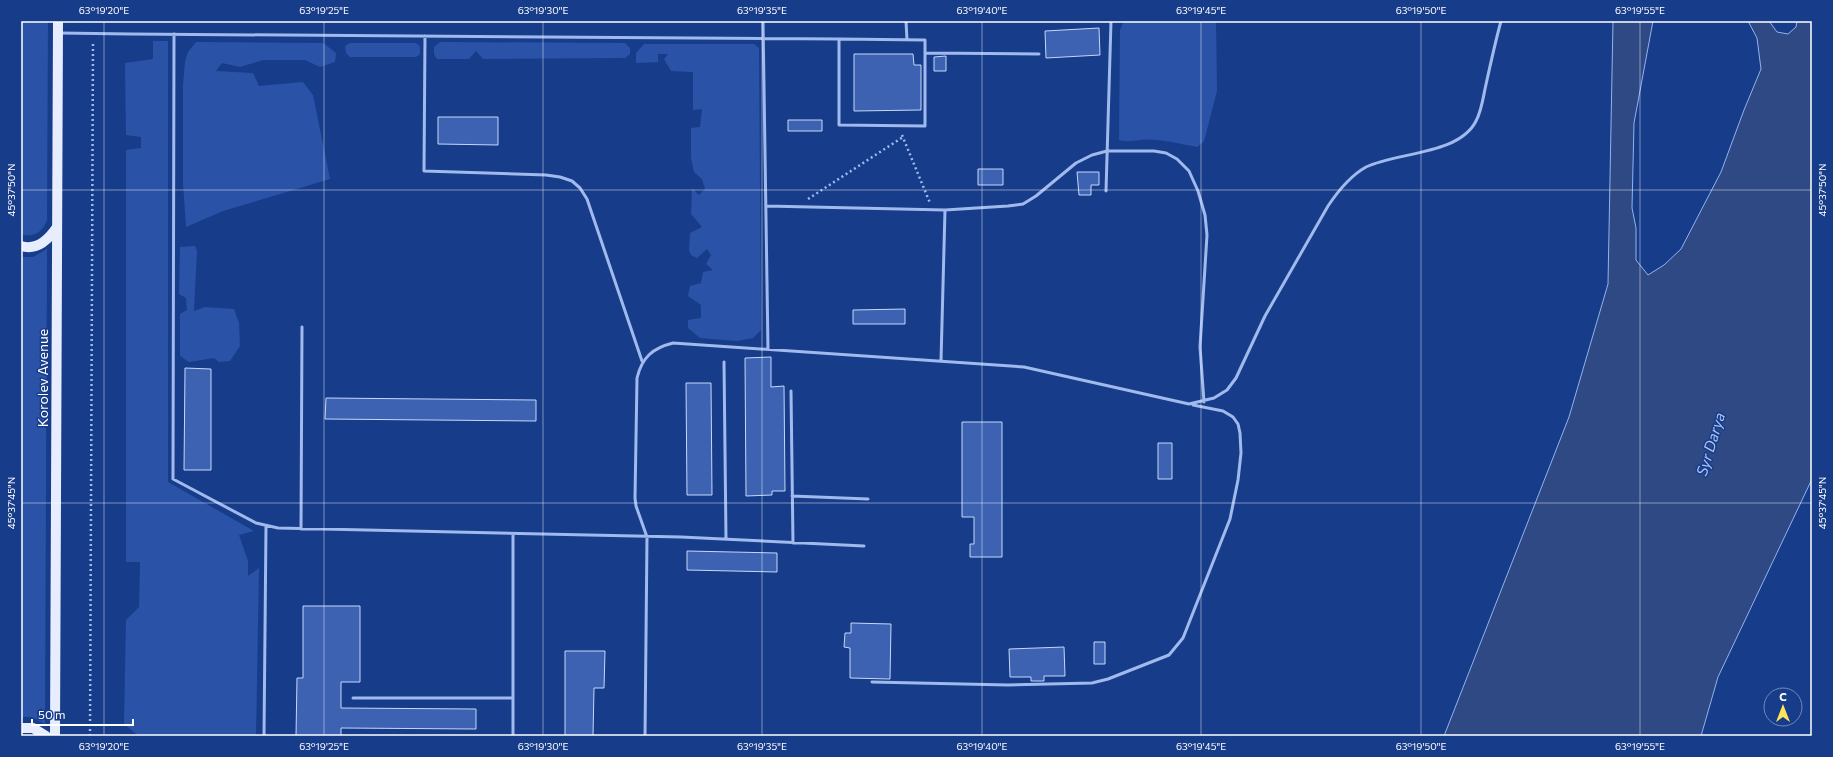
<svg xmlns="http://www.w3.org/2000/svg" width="1833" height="757" viewBox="0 0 1833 757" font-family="Commissioner,sans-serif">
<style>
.green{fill:#2a53a8}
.water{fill:#2e4983;stroke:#92b3f1}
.building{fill:#3c62b1;stroke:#c6d7fa}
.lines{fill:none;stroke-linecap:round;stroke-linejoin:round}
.path{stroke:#a0baee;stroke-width:2.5;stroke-dasharray:2 3;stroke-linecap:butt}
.service{stroke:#a0baee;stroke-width:3}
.primary{stroke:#e7edff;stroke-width:10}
.ticks{fill:none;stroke:#fff;stroke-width:1;stroke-opacity:0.45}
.labels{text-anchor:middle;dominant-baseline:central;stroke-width:3;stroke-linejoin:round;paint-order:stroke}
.street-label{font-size:14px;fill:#fff;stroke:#173c8a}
.water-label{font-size:15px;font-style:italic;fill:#acc5f5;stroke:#173c8a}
.neatline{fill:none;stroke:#fff;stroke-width:1.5}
.ticks-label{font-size:10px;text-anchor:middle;fill:#fff}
</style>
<rect width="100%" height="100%" fill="#173c8a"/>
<path class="green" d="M 21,21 L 48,21 L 47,220 C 43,232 33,238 21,234 Z
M 1124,21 L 1216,21 L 1217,91 L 1204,141 L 1197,147 C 1179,144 1158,138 1140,140 C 1132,141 1127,142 1119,140 L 1120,30 Z
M 153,41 L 168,41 L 168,482 L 254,531 L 239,535 L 248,561 L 248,576 L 259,568 L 256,736 L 139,736 L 124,724 L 126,620 L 139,607 L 140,562 L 126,562 L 126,150 L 141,148 L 141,137 L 126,135 L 125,63 L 153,59 Z
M 196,42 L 323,43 L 336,53 L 335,62 L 320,67 L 305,60 L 263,60 L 240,67 L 222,63 L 216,71 L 253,73 L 259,86 L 303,82 L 313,95 L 330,179 L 223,211 L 186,227 L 183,183 L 183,85 L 185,62 L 188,52 Z
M 440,42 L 625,43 L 630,48 L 630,54 L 625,58 L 483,59 L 476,51 L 469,59 L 437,59 L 434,54 L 434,47 Z
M 350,43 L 416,43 L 420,46 L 420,54 L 416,57 L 350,57 L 346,53 L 345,46 Z
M 644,44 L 754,44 L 759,48 L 761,330 L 753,338 L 737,341 L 700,338 L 688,328 L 688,320 L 701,318 L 701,305 L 688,296 L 690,286 L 701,283 L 703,272 L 713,270 L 706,264 L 711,255 L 707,249 L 697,258 L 691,255 L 689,250 L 690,233 L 702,227 L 691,214 L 692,188 L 699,195 L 705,189 L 702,179 L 694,172 L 691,158 L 691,128 L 700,127 L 702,109 L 693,110 L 693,72 L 671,71 L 664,59 L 668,54 L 658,54 L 658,62 L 636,63 L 636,53 Z
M 195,246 L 197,251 L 194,311 L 205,307 L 234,309 L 239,323 L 240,346 L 230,361 L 219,362 L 214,358 L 189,362 L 180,356 L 180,314 L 187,310 L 186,298 L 179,294 L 180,247 Z
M 47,249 L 45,724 L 32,717 L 21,717 L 21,257 L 33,257 Z"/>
<path class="water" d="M 1613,21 L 1653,21 L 1634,123 L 1632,208 L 1636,228 L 1636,260 L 1648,275 L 1664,265 L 1681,249 L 1721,172 L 1744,110 L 1761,69 L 1757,38 L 1748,21 L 1769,21 L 1777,32 L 1788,34 L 1796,27 L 1797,21 L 1812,21 L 1812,479 L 1718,677 L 1701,736 L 1444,736 L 1569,417 L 1608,284 Z"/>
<path class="building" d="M 1099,28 L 1100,55 L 1046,58 L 1045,31 Z
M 854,54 L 913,54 L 914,65 L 921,65 L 921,110 L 854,111 Z
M 946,56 L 946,71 L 934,71 L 934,57 Z
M 438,117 L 498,117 L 498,145 L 438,144 Z
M 788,120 L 822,120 L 822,131 L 788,131 Z
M 978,169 L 1003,169 L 1003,185 L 978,185 Z
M 1077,172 L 1099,172 L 1099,185 L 1091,185 L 1091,195 L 1079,195 Z
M 905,309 L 905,324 L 853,324 L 853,310 Z
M 771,357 L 771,387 L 784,386 L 785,491 L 772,491 L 772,495 L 746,496 L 745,358 Z
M 185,368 L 211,369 L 211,470 L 184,470 Z
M 686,383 L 711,383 L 712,495 L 687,495 Z
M 326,398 L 536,400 L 536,421 L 325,419 Z
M 962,422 L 1002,422 L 1002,557 L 970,557 L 970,544 L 974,544 L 974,517 L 962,517 Z
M 1158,443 L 1172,443 L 1172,479 L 1158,479 Z
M 687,551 L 777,553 L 777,572 L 687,570 Z
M 303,606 L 360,606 L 360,682 L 341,682 L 341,708 L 476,709 L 476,729 L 341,728 L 341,736 L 296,736 L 297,678 L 303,678 Z
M 851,623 L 891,624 L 890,679 L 850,678 L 850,648 L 844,647 L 845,633 L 851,633 Z
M 1094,642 L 1105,642 L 1105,664 L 1094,664 Z
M 1064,647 L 1065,676 L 1044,676 L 1044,681 L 1031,681 L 1031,677 L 1010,677 L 1009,649 Z
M 565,651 L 605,651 L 604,688 L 594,688 L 593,736 L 565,736 Z"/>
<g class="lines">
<path class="path" d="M 902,135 L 930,203
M 808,199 L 903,137
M 90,736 L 93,41"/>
<path class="service" d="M 763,21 L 768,349
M 906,21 L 907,40
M 60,33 L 130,34 L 839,39 L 925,40 L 925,126 L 839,125 L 839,39
M 174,34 L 173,479 L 256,523 L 278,528 L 681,537 L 864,546
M 425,36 L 424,171 L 546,175 L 560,177 L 572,181 L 580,188 L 587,199 L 642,361
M 925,53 L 1039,54
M 1106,191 L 1111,21
M 766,206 L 945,210 L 1008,206 L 1023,204 L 1036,196 L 1076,163 L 1092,155 L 1107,151 L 1154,151 L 1166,153 L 1177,159 L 1189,171 L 1198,191 L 1205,215 L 1207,235 L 1200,347 L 1204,402
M 941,361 L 945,210
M 724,362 L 726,539
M 791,391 L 793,543
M 792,496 L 868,499
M 301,529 L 302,327
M 872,682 L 1008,685 L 1092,683 L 1108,679 L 1169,655 L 1183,638 L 1230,519 L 1238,480 L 1241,453 L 1240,433 L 1238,424 L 1233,417 L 1223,411 L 1193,405
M 353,698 L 513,698
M 264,736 L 266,526
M 513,736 L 513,534
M 645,736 L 647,537 L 636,506 L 635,498 L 637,378 C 642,357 653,348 673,343 L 1024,367 L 1189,404 L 1214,398 L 1227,390 L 1236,378 L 1265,316 L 1328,206 C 1338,191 1350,176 1366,167 C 1397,152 1459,155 1476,121 C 1481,112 1483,99 1485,89 C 1490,66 1495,43 1501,21"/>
<path class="primary" d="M 21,246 C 37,251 49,239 57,227
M 21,728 L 33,728 L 46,736
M 55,736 L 58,21"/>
</g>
<path class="ticks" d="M 104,21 L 104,736M 324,21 L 324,736M 543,21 L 543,736M 762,21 L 762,736M 982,21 L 982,736M 1201,21 L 1201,736M 1421,21 L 1421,736M 1640,21 L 1640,736M 21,190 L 1812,190M 21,503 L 1812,503"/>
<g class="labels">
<g class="street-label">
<text transform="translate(42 378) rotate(-90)">Korolev Avenue</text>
</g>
<g class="water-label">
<text transform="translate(1710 444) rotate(-73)">Syr Darya</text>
</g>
</g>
<rect width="1833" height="757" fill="none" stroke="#173c8a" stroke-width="44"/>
<g transform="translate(1783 707)"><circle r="19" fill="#173c8a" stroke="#748ab9"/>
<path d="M0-3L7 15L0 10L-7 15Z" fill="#ffe35d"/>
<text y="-6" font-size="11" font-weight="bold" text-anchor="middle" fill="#ffffff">С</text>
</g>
<path d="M32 719v6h101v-6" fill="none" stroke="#ffffff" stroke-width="2"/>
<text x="38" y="719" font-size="12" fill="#ffffff" stroke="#173c8a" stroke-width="3" paint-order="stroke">50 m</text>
<rect x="22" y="22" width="1789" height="713" class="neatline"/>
<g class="ticks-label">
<text x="104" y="14">63°19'20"E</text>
<text x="324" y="14">63°19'25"E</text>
<text x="543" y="14">63°19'30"E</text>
<text x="762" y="14">63°19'35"E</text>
<text x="982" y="14">63°19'40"E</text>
<text x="1201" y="14">63°19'45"E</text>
<text x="1421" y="14">63°19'50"E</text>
<text x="1640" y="14">63°19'55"E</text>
<text transform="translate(11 190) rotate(-90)" y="4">45°37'50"N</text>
<text transform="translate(1822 190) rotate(-90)" y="4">45°37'50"N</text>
<text transform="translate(11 503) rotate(-90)" y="4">45°37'45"N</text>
<text transform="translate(1822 503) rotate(-90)" y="4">45°37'45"N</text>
<text x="104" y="750">63°19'20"E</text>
<text x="324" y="750">63°19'25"E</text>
<text x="543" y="750">63°19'30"E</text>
<text x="762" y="750">63°19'35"E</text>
<text x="982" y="750">63°19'40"E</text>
<text x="1201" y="750">63°19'45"E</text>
<text x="1421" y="750">63°19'50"E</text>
<text x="1640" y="750">63°19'55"E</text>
</g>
</svg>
